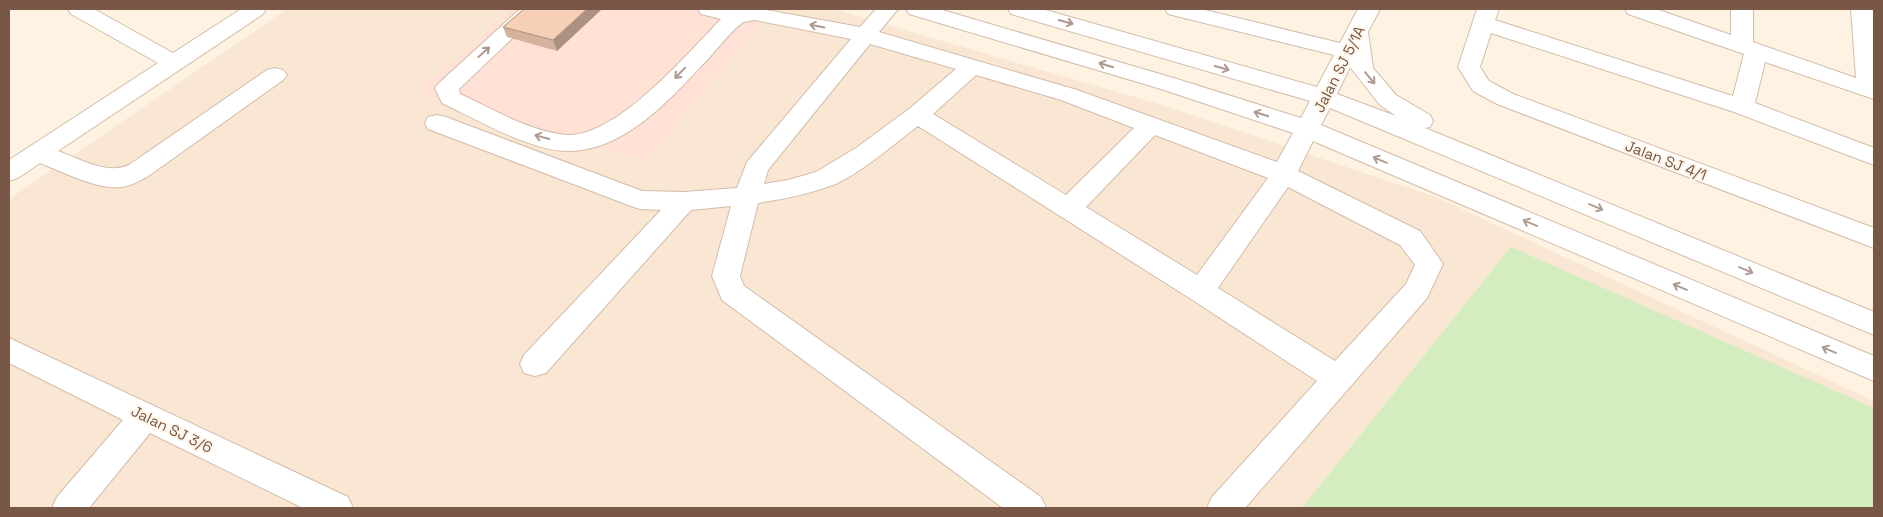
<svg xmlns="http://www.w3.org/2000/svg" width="1883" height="517" font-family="'Space Grotesk',sans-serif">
  <rect width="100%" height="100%" fill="#fef3e3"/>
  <!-- residential -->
  <path fill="#f9e7d3" d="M 287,9 L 833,9 L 1162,105 L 1436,197 L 1874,401 L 1874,508 L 9,508 L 9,199 Z"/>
  <!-- commercial -->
  <path fill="#ffe1d6" d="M 514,9 L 772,9 L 647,161 L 416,92 Z"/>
  <!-- green -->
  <path fill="#d3edc0" d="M 1511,247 L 1874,408 L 1874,508 L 1302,508 Z"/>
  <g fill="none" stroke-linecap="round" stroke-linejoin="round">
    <defs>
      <path id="minor" d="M 68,9 L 94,9 L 173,53 L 241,9 L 266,9 L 263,14 L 58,151 C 81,159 106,175 129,165 L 267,70 L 275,68 L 283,70 L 287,75 L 283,80 L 147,177 C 139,181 130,186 122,187 C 97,190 63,172 40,163 L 18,178 L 9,181 L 9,160 L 158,63 L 71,14 Z
        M 520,9 L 543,9 L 459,89 L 460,94 C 493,109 530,132 567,135 C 617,137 688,53 721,19 L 701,14 L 698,9 L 736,10 L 761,9 L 860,27 L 876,9 L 898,9 L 879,32 L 1077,90 L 1277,162 L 1293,133 L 1161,89 L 909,14 L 906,9 L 939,9 L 1177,79 L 1301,118 L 1310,101 L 1011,14 L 1008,9 L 1042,9 L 1317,87 L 1334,55 L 1168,14 L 1165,9 L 1201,9 L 1340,43 L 1358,9 L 1380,9 L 1368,32 L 1373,68 L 1396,95 L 1430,115 L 1433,121 L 1430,127 L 1425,128 L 1874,312 L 1874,335 L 1330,108 L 1321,125 L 1874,356 L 1874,381 L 1313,141 L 1298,171 L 1420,231 L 1443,264 L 1427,298 L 1245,508 L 1207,508 L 1212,497 L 1317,381 L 1191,299 L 918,126 C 894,144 860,174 833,185 C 809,194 783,199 758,203 L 740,276 L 744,286 L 1041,497 L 1046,508 L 1003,508 L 722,300 L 712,276 L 731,206 L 691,210 L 546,373 L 535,376 L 524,373 L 520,364 L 524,355 L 661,210 L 640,209 L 631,206 L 428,129 L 425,123 L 428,117 L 437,115 L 446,117 L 642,191 L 684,192 L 737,188 L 747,162 L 851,39 L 755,20 C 751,21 747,21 744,22 C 736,25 714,53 707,60 C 671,98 626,150 570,151 C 532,152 476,119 442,103 L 435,88 L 439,83 ZM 870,44 L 956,69 L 909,109 L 856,148 L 816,172 L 788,180 L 764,184 L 768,170 ZM 1350,67 L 1380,105 L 1396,116 L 1337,94 ZM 976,75 L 1061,100 L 1134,128 L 1066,195 L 933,114 ZM 1155,135 L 1268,178 L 1197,275 L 1086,207 ZM 1288,187 L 1400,245 L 1415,265 L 1406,284 L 1335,361 L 1218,288 Z
        M 1477,9 L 1499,9 L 1495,20 L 1733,96 L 1744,54 L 1628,14 L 1625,9 L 1656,9 L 1731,35 L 1731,9 L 1753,9 L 1753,42 L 1856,78 L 1851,9 L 1873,9 L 1874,99 L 1765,62 L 1755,103 L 1874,148 L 1874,165 L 1734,112 L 1491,33 L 1480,67 L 1489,81 L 1513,94 L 1874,228 L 1874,248 L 1497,104 L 1473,91 L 1458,67 Z
        M 9,338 L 348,497 L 353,508 L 303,508 L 150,433 L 89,508 L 52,508 L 57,497 L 123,420 L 9,363 Z"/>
    </defs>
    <!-- minor casing -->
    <use href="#minor" stroke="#d3bcaa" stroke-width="2"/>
    <!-- minor -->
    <use href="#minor" fill="#fff" fill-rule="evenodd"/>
  </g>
  <!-- wall -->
  <path fill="#d4b29d" d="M 524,9 L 602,9 L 557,51 L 507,37 L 503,27 Z"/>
  <!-- shaded-wall -->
  <path fill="#ad9180" d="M 587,9 L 602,9 L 557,51 L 553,40 Z"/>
  <!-- building -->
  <path fill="#f7cfb7" stroke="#ad9180" d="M 524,9 L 587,9 L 553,40 L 503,27 Z"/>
  <!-- one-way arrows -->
  <defs><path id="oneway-shaft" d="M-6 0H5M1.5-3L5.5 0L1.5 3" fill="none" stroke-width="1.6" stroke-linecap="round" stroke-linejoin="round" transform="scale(1.25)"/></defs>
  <g stroke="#af9a90">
    <use href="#oneway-shaft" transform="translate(1066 22) rotate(16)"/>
    <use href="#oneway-shaft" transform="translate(817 26) rotate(-169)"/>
    <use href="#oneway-shaft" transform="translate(484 52) rotate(-42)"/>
    <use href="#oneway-shaft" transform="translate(1106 65) rotate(-163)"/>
    <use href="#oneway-shaft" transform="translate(1222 68) rotate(16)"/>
    <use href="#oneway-shaft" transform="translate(680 73) rotate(134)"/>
    <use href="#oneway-shaft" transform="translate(1370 78) rotate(50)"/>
    <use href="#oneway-shaft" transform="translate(1261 114) rotate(-162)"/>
    <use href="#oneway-shaft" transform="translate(542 137) rotate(-165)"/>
    <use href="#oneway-shaft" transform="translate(1380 160) rotate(-157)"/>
    <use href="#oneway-shaft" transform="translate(1596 207) rotate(23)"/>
    <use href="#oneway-shaft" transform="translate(1530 223) rotate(-157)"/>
    <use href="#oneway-shaft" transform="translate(1746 270) rotate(23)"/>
    <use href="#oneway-shaft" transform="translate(1680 287) rotate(-157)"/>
    <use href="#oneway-shaft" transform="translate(1829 350) rotate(-157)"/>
  </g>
  <g text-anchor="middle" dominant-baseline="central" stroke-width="4.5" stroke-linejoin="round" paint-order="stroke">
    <!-- street labels -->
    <g font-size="15" fill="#795746" stroke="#fff7eb">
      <text transform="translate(1339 69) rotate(-63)">Jalan SJ 5/1A</text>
      <text transform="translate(1666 160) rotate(21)">Jalan SJ 4/1</text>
      <text transform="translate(172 429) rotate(26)">Jalan SJ 3/6</text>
    </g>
  </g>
  <!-- border -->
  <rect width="1883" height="517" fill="none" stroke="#795746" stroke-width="20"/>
</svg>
